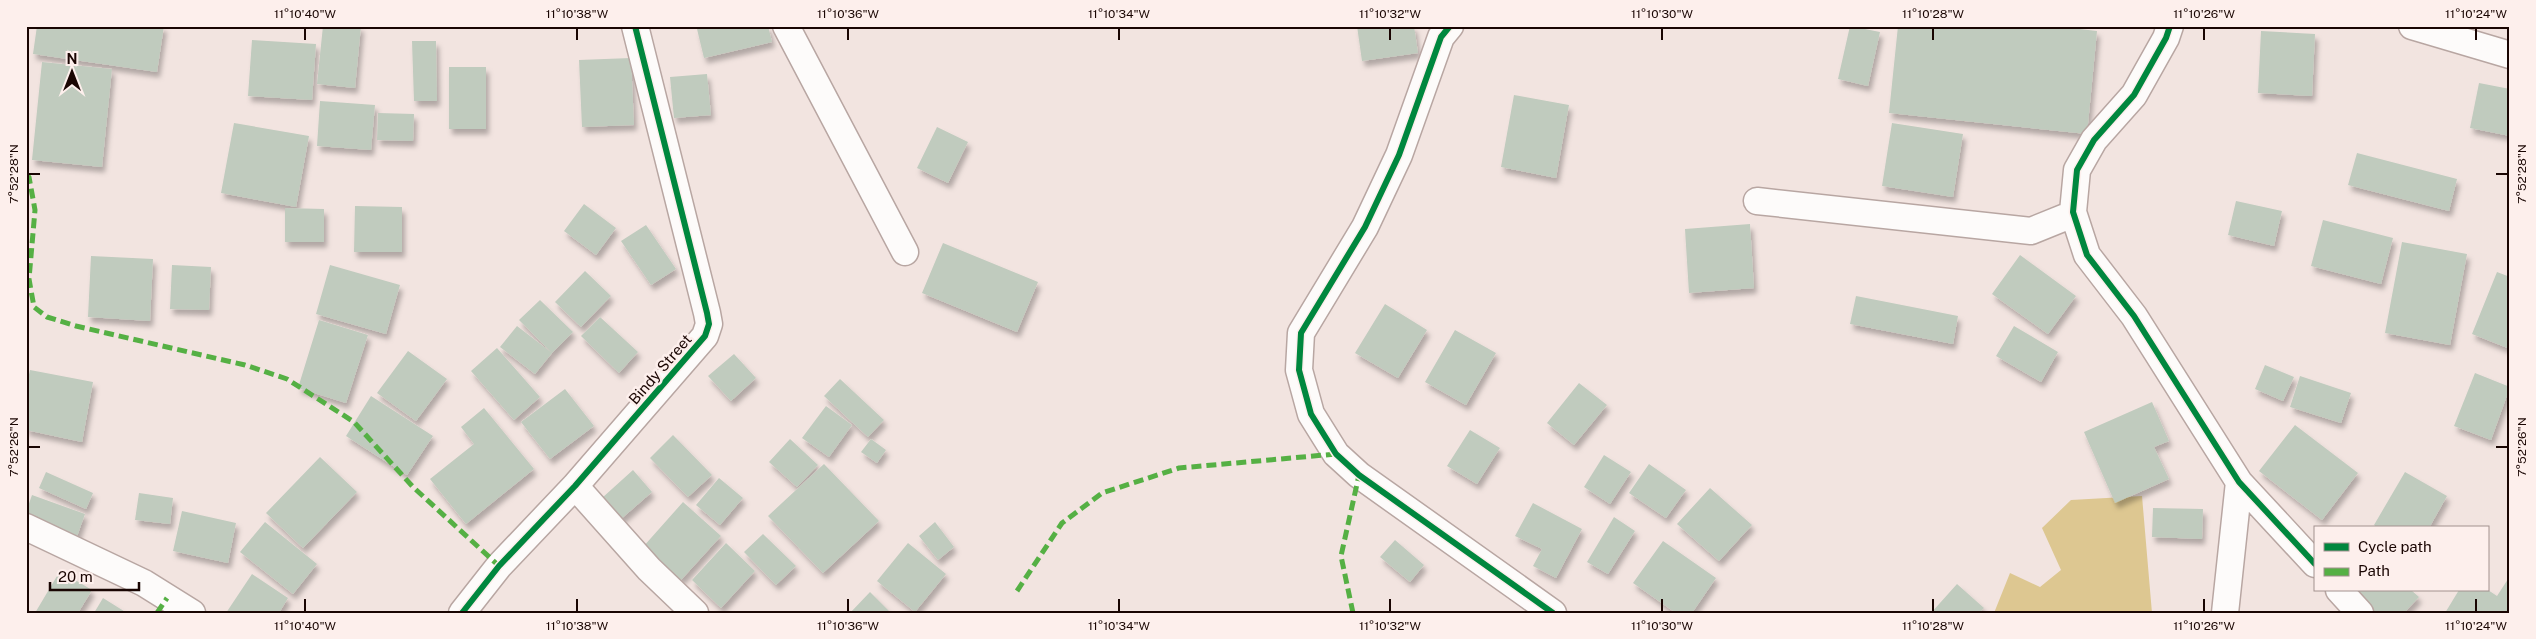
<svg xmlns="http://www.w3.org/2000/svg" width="2536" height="639" font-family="'Public Sans',sans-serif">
  <defs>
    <filter id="shadow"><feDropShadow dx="3" dy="5.5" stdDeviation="2.5" flood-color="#0004"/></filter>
  </defs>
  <rect width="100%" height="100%" fill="#f2e4e0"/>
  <!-- forest -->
  <path fill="#ddc791" d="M 2142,496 L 2152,613 L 1994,613 L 2010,573 L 2040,587 L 2061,570 L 2042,528 L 2071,500 Z"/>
  <!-- building -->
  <path fill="#c0cbbe" filter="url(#shadow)" d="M 37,26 L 164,26 L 157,72 L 33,54 Z
    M 323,26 L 361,26 L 355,88 L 317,84 Z
    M 710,26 L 768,26 L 772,42 L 704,58 L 697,29 Z
    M 1357,26 L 1414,26 L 1418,53 L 1362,61 Z
    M 1850,26 L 1880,32 L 1868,86 L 1838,79 Z
    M 1898,26 L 2053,26 L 2097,31 L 2087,134 L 1889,113 Z
    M 2261,31 L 2315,34 L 2312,96 L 2258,93 Z
    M 252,40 L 316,44 L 312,100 L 248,96 Z
    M 412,41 L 436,41 L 437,101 L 414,101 Z
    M 631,58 L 634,125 L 582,127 L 579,60 Z
    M 42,62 L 112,69 L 102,167 L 32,160 Z
    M 449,67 L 486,67 L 486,129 L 449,129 Z
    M 707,74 L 711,115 L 674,118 L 670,77 Z
    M 2479,83 L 2510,89 L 2510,136 L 2470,128 Z
    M 1514,95 L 1569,105 L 1556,178 L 1501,167 Z
    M 320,101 L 375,105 L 371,150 L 317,146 Z
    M 378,113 L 414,114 L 413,141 L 377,140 Z
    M 234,123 L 309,136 L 296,207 L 221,193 Z
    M 1892,123 L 1963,134 L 1953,197 L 1882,186 Z
    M 937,127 L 968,142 L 948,183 L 917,168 Z
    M 2357,153 L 2457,179 L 2449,211 L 2348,185 Z
    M 2236,201 L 2282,211 L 2274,246 L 2228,235 Z
    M 584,204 L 616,228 L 596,255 L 564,231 Z
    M 355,206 L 402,207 L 402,252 L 354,252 Z
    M 285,208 L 324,209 L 324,242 L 285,242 Z
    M 2323,220 L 2393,238 L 2381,284 L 2311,266 Z
    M 1750,224 L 1754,288 L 1689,293 L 1685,229 Z
    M 646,225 L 676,269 L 651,285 L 621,241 Z
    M 2402,242 L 2467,254 L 2450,345 L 2385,333 Z
    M 943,243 L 1038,282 L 1017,332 L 922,293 Z
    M 2020,255 L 2076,296 L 2048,334 L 1992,294 Z
    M 91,256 L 153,259 L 150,321 L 88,317 Z
    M 172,265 L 211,267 L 209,310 L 170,309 Z
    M 330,265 L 400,285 L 386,334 L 316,314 Z
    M 585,271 L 611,296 L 581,327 L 555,302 Z
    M 2497,272 L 2510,277 L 2510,349 L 2472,334 Z
    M 1856,296 L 1958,316 L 1953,344 L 1850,324 Z
    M 540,300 L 573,332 L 552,353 L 519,320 Z
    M 1385,304 L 1427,330 L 1398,378 L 1355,353 Z
    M 600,317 L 638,352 L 619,373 L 581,336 Z
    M 319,320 L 368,335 L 346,403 L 298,388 Z
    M 517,326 L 552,353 L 535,374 L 500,347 Z
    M 2014,326 L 2058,352 L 2041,382 L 1996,356 Z
    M 1455,330 L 1496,353 L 1466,405 L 1425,382 Z
    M 497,348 L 540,397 L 514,420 L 471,371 Z
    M 408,351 L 447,379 L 416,421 L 377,393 Z
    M 734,354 L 756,378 L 731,401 L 708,376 Z
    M 2265,365 L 2294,377 L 2283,401 L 2255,389 Z
    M 30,370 L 93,382 L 82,442 L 26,430 L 26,388 Z
    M 2475,373 L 2510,387 L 2491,440 L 2454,426 Z
    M 2300,376 L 2351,393 L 2341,423 L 2290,407 Z
    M 840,379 L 884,420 L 868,437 L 824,396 Z
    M 1579,383 L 1607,405 L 1574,445 L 1547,423 Z
    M 565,389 L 594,426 L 550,459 L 521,422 Z
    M 371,396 L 433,436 L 407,475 L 346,436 Z
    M 2152,402 L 2169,441 L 2154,447 L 2169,479 L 2115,503 L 2084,432 Z
    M 826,406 L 852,425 L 829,457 L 802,438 Z
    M 484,408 L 534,469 L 466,524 L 430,479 L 474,444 L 461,427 Z
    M 2295,425 L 2358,473 L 2322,520 L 2259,471 Z
    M 1470,430 L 1500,448 L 1477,484 L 1447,466 Z
    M 673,435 L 712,475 L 688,497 L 650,458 Z
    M 790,439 L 818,465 L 797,487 L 769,462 Z
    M 871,439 L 886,450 L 877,463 L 861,452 Z
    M 1604,455 L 1631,472 L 1610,504 L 1584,487 Z
    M 320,457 L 357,492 L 303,548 L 266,513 Z
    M 824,464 L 879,521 L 823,573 L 768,516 Z
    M 1649,464 L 1686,490 L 1666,518 L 1629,493 Z
    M 633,470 L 652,492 L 621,519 L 602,498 Z
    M 46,472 L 93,493 L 86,509 L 39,488 Z
    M 2405,472 L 2447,496 L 2429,528 L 2378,528 L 2374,525 Z
    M 719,478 L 743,498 L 720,525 L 696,505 Z
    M 1710,488 L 1752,525 L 1719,561 L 1677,524 Z
    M 139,493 L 173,498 L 170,524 L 135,520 Z
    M 32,495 L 85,514 L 75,542 L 26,524 L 26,512 Z
    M 683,502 L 721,536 L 681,580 L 643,547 Z
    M 1533,503 L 1582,529 L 1556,578 L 1533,566 L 1542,549 L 1515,536 Z
    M 2153,508 L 2203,509 L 2202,539 L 2152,537 Z
    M 182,511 L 236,523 L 228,563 L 173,551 Z
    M 1614,517 L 1635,531 L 1608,574 L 1587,562 Z
    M 265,522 L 317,564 L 293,594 L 240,552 Z
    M 935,522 L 954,547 L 938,560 L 919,536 Z
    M 763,534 L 796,566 L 776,585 L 744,552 Z
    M 1395,540 L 1424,565 L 1410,582 L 1380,557 Z
    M 1663,541 L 1716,578 L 1692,613 L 1676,613 L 1633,583 Z
    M 726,543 L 755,571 L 721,608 L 692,580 Z
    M 908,543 L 946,574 L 915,612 L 877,581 Z
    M 60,571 L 92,590 L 78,613 L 35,613 Z
    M 252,574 L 288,598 L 279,613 L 226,613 Z
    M 2510,576 L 2510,613 L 2445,613 L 2459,590 L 2488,590 L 2497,596 Z
    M 1957,584 L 1984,608 L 1979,613 L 1931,613 Z
    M 2351,590 L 2411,590 L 2419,597 L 2404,613 L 2376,613 Z
    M 870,592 L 891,613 L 850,613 Z
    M 103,598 L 127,613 L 94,613 Z"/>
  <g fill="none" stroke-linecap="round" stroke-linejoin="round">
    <defs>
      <path id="street" d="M 786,26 L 905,252
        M 1450,26 L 1441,37 L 1399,155 L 1365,227 L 1301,333 L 1299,370 L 1311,414 L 1336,454 L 1359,475 L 1553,613
        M 2170,26 L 2166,38 L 2134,95 L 2094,140 L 2077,170 L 2073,212 L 2087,255 L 2134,316 L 2239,482 L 2315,564
        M 2412,26 L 2510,55
        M 1757,201 L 2031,231 L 2073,214
        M 575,486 L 649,569 L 695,613
        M 26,527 L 144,583 L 192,613
        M 2339,590 L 2360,613
        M 462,613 L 499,566 L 575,486 L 705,336 L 709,324 L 707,313 L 635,26
        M 2225,613 L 2239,482"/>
    </defs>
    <!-- street casing -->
    <use href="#street" stroke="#b8a6a2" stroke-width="29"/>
    <!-- street -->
    <use href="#street" stroke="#fdfbfa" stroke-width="26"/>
    <!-- quiet -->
    <path stroke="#55b044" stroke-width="5" stroke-dasharray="10 5" stroke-linecap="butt" d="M 26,176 L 29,177 L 35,210 L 29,279 L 34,307 L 47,317 L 76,326 L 245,365 L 287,379 L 354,422 L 413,487 L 499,566
      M 1017,591 L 1062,523 L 1102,493 L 1179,468 L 1336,454
      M 157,613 L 167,598
      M 1353,613 L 1341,556 L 1359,475"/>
    <defs>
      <path id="cycleway" d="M 1450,26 L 1441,37 L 1399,155 L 1365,227 L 1301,333 L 1299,370 L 1311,414 L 1336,454 L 1359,475 L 1553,613
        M 2170,26 L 2166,38 L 2134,95 L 2094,140 L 2077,170 L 2073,212 L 2087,255 L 2134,316 L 2239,482 L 2315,564
        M 462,613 L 499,566 L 575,486 L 705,336 L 709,324 L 707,313 L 635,26"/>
    </defs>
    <!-- cycleway casing -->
    <use href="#cycleway" stroke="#fdefec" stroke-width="9"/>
    <!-- cycleway -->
    <use href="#cycleway" stroke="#00873e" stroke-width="6"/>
  </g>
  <!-- ticks -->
  <path fill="none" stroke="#190502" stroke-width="2" d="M 305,28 L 305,40M 577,28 L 577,40M 848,28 L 848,40M 1119,28 L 1119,40M 1390,28 L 1390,40M 1662,28 L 1662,40M 1933,28 L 1933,40M 2204,28 L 2204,40M 2476,28 L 2476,40M 28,174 L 40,174M 2496,174 L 2508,174M 28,447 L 40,447M 2496,447 L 2508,447M 305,599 L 305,612M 577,599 L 577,612M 848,599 L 848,612M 1119,599 L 1119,612M 1390,599 L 1390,612M 1662,599 L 1662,612M 1933,599 L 1933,612M 2204,599 L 2204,612M 2476,599 L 2476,612"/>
  <g text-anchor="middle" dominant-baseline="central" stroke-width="5" stroke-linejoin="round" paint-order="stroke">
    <!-- street labels -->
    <g font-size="15" fill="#190502" stroke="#fdefec">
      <text transform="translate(660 369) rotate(-49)">Bindy Street</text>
    </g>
  </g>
  <!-- border -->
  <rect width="2536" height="639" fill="none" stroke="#fdefec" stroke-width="55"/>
  <!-- legend -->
  <rect x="2314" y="526" width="175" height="65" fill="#fdefec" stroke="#a2918e"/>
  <rect x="2324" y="543" width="25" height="8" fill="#00873e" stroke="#a2918e"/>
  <text x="2358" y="552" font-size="15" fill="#190502">Cycle path</text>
  <rect x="2324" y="568" width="25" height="8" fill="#55b044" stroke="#a2918e"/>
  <text x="2358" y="576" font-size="15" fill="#190502">Path</text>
  <!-- north arrow -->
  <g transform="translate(72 72)" stroke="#fdefec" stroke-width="4" paint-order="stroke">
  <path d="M0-4L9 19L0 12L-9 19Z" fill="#190502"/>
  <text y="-8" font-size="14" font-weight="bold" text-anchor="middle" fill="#190502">N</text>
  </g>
  <!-- scale -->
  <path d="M50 582v8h89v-8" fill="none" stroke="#190502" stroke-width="2.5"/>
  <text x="58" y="582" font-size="15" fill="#190502" stroke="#fdefec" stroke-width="4" paint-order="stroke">20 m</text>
  <rect x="28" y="28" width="2480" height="584" fill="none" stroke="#190502" stroke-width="2"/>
  <g font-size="12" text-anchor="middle" fill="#190502">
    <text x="305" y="18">11°10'40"W</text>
    <text x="577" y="18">11°10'38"W</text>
    <text x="848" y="18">11°10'36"W</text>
    <text x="1119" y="18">11°10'34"W</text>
    <text x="1390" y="18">11°10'32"W</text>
    <text x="1662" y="18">11°10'30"W</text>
    <text x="1933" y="18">11°10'28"W</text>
    <text x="2204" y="18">11°10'26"W</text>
    <text x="2476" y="18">11°10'24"W</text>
    <text transform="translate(14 174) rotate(-90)" y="4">7°52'28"N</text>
    <text transform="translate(2522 174) rotate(-90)" y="4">7°52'28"N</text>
    <text transform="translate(14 447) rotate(-90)" y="4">7°52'26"N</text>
    <text transform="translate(2522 447) rotate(-90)" y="4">7°52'26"N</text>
    <text x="305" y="630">11°10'40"W</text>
    <text x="577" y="630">11°10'38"W</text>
    <text x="848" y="630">11°10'36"W</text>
    <text x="1119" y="630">11°10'34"W</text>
    <text x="1390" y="630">11°10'32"W</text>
    <text x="1662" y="630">11°10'30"W</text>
    <text x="1933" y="630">11°10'28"W</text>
    <text x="2204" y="630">11°10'26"W</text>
    <text x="2476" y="630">11°10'24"W</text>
  </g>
</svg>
